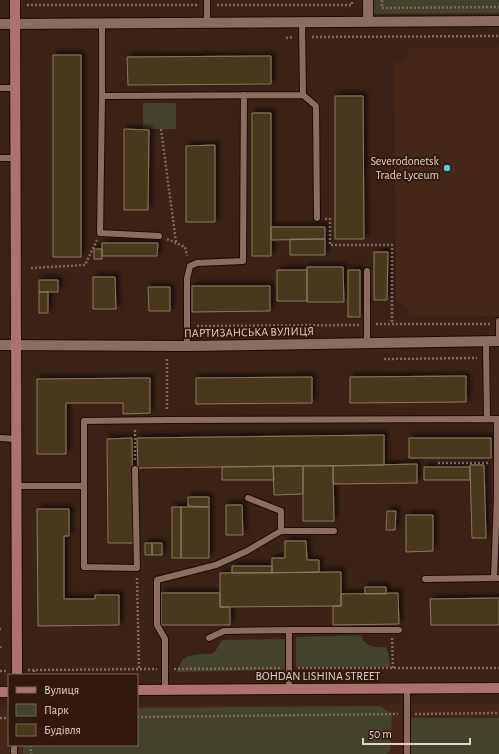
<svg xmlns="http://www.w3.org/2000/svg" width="499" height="754" font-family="'Alegreya Sans',sans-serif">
  <defs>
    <filter id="shadow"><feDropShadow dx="3.5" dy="-3.5" stdDeviation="2" flood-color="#0009"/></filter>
  </defs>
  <rect width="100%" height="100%" fill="#3b2214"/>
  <!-- built -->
  <path fill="#462615" d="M 499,47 L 499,316 L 410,317 L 407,308 L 402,304 L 396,302 L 394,63 L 400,62 L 405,59 L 409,48 Z
    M 499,704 L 499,754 L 0,754 L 0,707 L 9,707 L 9,745 L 137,745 L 137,706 Z"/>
  <!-- green -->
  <path fill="#424329" d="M 373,0 L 499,0 L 499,13 L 373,14 Z
    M 143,103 L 176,103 L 176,129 L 143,129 Z
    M 361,635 C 365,647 375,648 386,647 L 389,657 L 390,667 L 296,668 L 296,637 Z
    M 285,639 L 286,670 L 177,672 C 182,656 187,655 204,654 C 207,654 211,654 213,653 C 218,650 218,643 223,640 Z
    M 379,706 L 392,714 L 390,752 L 386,754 L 23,754 L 23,745 L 137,745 L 137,708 Z
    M 411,718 L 499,718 L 499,754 L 411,754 Z"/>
  <!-- building -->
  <path fill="#4a381a" stroke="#8a795d" filter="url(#shadow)" d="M 53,55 L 81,55 L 81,257 L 53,257 Z
    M 271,56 L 271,84 L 128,85 L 127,57 Z
    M 335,96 L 363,96 L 364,239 L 335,239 Z
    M 252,113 L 271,113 L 271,256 L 252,256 Z
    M 124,129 L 149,130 L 148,210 L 124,210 Z
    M 215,145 L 215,222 L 186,222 L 186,146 Z
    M 271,227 L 325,227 L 325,239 L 271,240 Z
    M 290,239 L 325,239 L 325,255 L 290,255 Z
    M 102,243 L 158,243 L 157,256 L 102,256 Z
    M 94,249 L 102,249 L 102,259 L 94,259 Z
    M 374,252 L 388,252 L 387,300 L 374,300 Z
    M 307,267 L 343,267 L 344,302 L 307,302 Z
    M 277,270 L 307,270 L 307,301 L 277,301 Z
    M 348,270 L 360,270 L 360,317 L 348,317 Z
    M 93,277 L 115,277 L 116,309 L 93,309 Z
    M 39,280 L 58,280 L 58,292 L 39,292 Z
    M 192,286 L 270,286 L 270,311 L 192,312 Z
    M 148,287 L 170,287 L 170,311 L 149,311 Z
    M 39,292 L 48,292 L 48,313 L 39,313 Z
    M 466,376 L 466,402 L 350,403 L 350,377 Z
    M 312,377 L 312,403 L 196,404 L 196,378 Z
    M 150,378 L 150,413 L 123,414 L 123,403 L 66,403 L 66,454 L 37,454 L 37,379 Z
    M 384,435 L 384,465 L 138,468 L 137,438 Z
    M 132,438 L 133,543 L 108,543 L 107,439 Z
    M 409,438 L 491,438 L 491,458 L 409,458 Z
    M 417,464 L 417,483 L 333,484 L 333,466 Z
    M 470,465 L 484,465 L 486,538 L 472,538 Z
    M 273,466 L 303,466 L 303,494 L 274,495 Z
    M 273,466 L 274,480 L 222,480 L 222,467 Z
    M 303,466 L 333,466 L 334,521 L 303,521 Z
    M 424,467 L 470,467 L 470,480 L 424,480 Z
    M 188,497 L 209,497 L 209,507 L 188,506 Z
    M 226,505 L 242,505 L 243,535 L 226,535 Z
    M 172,507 L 181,507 L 181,558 L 172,558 Z
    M 181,507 L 209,507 L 209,558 L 181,558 Z
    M 37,509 L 69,509 L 69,536 L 64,536 L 64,599 L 95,599 L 95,595 L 119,595 L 119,625 L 38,626 Z
    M 387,511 L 396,511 L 395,530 L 386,530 Z
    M 406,515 L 433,515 L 433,551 L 406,552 Z
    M 285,541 L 306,541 L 307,560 L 319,560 L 319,572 L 272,573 L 272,558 L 285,558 Z
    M 145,543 L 152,543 L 152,555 L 145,555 Z
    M 152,543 L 162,543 L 162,555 L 152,555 Z
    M 232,566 L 272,566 L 272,573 L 232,573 Z
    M 341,572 L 341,606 L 220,607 L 220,573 Z
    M 365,587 L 386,587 L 386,594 L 365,594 Z
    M 161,593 L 220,593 L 220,607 L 230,607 L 230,625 L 161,625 Z
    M 398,593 L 399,624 L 333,625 L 333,606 L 341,606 L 341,594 Z
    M 499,598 L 499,625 L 431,625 L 430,599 Z"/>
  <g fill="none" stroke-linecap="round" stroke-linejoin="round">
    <defs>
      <path id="lane" d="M 102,23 L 102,96 L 303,95 L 302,22
        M 207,23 L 207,0
        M 0,88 L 15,88
        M 303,95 L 316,106 L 317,218
        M 102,96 L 100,233 L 159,236
        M 0,158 L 16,158
        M 486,341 L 487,419
        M 499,341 L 499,321
        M 367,343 L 367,271
        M 187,346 L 187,279 L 190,266 L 197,263 L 243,261 L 244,95
        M 0,438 L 16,439
        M 135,469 L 137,568 L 84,567 L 84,421 L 167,420 L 499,419
        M 17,486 L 84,486
        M 248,498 L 281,511 L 281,531
        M 494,578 L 497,497 L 497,419
        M 425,579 L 499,578
        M 209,638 L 224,631 L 289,630
        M 407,688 L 407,754
        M 289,689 L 289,630 L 399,630
        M 165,690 L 165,639 L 157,625 L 157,580 L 216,565 L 247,551 L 281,531 L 334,531
        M 14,745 L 14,754"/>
      <path id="street" d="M 368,0 L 368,22
        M 0,24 L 499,21
        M 0,345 L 187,346 L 499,341"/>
      <path id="secondary" d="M 15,0 L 17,675
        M 137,690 L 499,688
        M 0,692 L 9,692"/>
    </defs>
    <!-- lane casing -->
    <use href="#lane" stroke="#210a01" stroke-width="8"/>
    <!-- street casing -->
    <use href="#street" stroke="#210a01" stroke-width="12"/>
    <!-- secondary casing -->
    <use href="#secondary" stroke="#210a01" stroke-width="12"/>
    <!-- path -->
    <path stroke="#7e675c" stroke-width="2.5" stroke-dasharray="2 2" stroke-linecap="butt" d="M 382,0 L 382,8 L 499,7
      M 27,5 L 198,5
      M 217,5 L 352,5 L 352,0
      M 312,37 L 499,36
      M 286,38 L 293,37
      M 161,129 L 176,242
      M 325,219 L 330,219 L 330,245 L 392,245 L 392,324
      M 167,239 L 185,247 L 187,256
      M 31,268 L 85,265 L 97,240
      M 376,324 L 491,324
      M 197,326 L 359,325
      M 167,359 L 167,411
      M 384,359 L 477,358
      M 135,430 L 135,461
      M 438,463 L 488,463
      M 137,578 L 139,669
      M 0,629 L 1,629
      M 392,638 L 393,668
      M 0,648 L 1,645
      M 298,668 L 499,668
      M 174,669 L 281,668
      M 28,670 L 157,669
      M 34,670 L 34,675
      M 0,671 L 7,671
      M 415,714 L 499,713
      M 137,717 L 398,714
      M 0,718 L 9,718
      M 31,745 L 31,754"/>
    <!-- lane -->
    <use href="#lane" stroke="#8b6c5d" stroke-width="6"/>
    <!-- street -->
    <use href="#street" stroke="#8b6c5d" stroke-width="10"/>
    <!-- secondary -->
    <use href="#secondary" stroke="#ab736b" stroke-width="10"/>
  </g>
  <!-- markers -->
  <circle fill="#52ccd6" stroke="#30180b" stroke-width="1.5" cx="447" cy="168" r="4"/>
  <g text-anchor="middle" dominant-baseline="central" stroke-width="4" stroke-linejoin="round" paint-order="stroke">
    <!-- poi labels -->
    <g font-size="12" fill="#e3d1c9" stroke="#30180b" text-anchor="end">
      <text x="439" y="161">Severodonetsk<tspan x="439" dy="14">Trade Lyceum</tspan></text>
    </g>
    <!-- street labels -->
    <g font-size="12" fill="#e3d1c9" stroke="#30180b">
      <text transform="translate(249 332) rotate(-1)">ПАРТИЗАНСЬКА ВУЛИЦЯ</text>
      <text x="318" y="676">BOHDAN LISHINA STREET</text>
    </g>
  </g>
  <!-- legend -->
  <rect x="8" y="674" width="130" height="72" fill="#30180b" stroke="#786257"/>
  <rect x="16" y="687" width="20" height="6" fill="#ab736b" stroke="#786257"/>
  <text x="44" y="694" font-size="12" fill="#e3d1c9">Вулиця</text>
  <rect x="16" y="704" width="20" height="12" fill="#424329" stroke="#786257"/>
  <text x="44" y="714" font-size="12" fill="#e3d1c9">Парк</text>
  <rect x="16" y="724" width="20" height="12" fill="#4a381a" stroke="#786257"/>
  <text x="44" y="734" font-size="12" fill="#e3d1c9">Будівля</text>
  <!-- scale -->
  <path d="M363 738v6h107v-6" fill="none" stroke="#e3d1c9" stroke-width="2"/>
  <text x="369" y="738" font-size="12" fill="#e3d1c9" stroke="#30180b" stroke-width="3" paint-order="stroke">50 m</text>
</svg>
